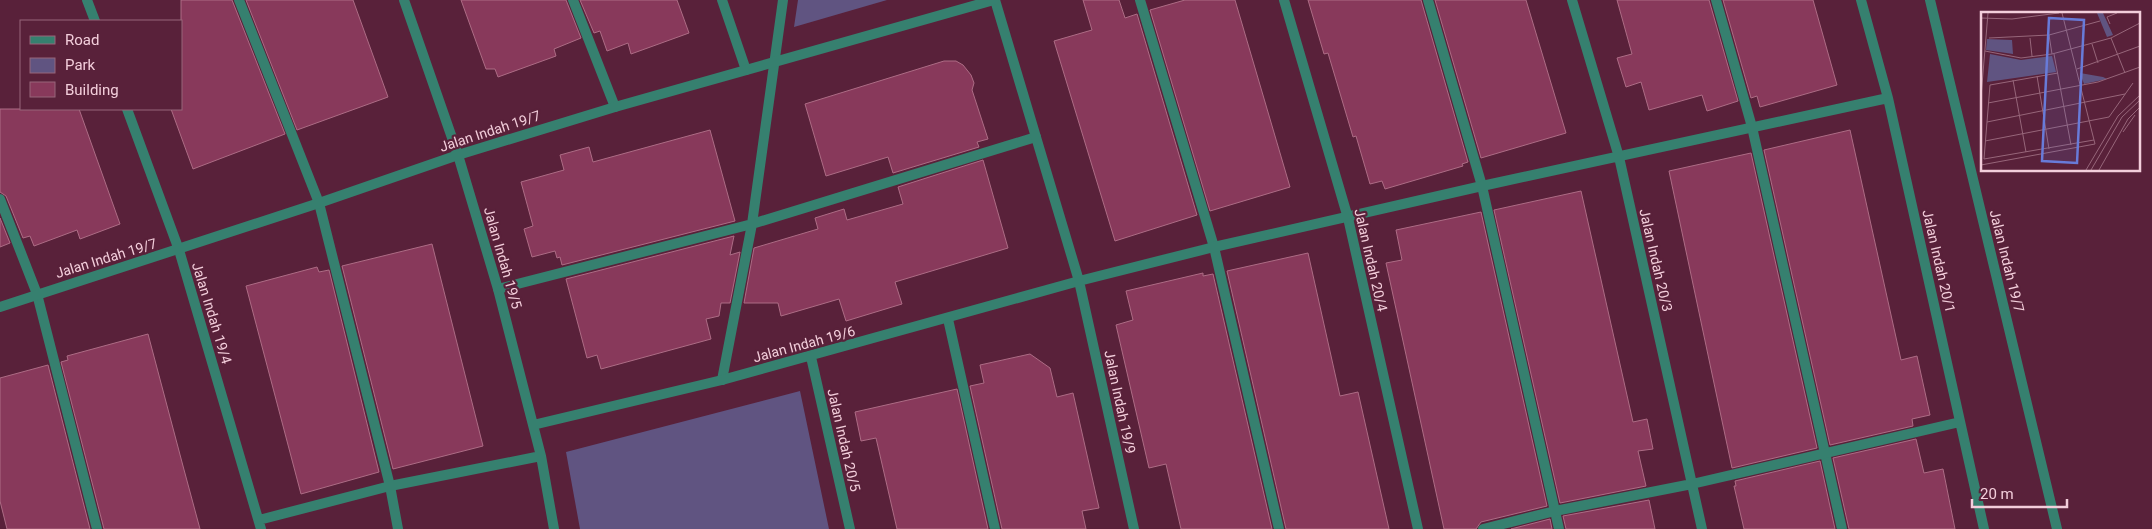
<svg xmlns="http://www.w3.org/2000/svg" width="2152" height="529" font-family="Roboto,sans-serif">
  <rect width="100%" height="100%" fill="#59213a"/>
  <!-- green -->
  <path fill="#605481" d="M 798,0 L 887,0 L 794,27 Z
    M 800,391 L 829,529 L 580,529 L 566,452 Z"/>
  <!-- building -->
  <path fill="#88395b" stroke="#ad6c85" d="M 181,0 L 232,0 L 285,134 L 193,169 L 171,109 L 181,109 Z
    M 246,0 L 353,0 L 388,97 L 297,130 Z
    M 461,0 L 566,0 L 581,38 L 554,49 L 556,56 L 498,77 L 495,69 L 486,69 Z
    M 580,0 L 677,0 L 689,33 L 631,54 L 628,43 L 607,51 L 600,31 L 594,33 Z
    M 1083,0 L 1119,0 L 1125,18 L 1137,14 L 1197,215 L 1115,241 L 1054,41 L 1092,30 Z
    M 1185,0 L 1235,0 L 1290,187 L 1210,211 L 1150,10 Z
    M 1308,0 L 1421,0 L 1468,162 L 1462,164 L 1463,166 L 1385,189 L 1382,181 L 1370,184 L 1356,136 L 1353,137 L 1328,53 L 1324,54 Z
    M 1435,0 L 1526,0 L 1566,133 L 1481,158 Z
    M 1617,0 L 1709,0 L 1738,101 L 1707,111 L 1702,95 L 1649,110 L 1641,82 L 1626,87 L 1617,58 L 1632,54 Z
    M 1723,0 L 1813,0 L 1837,85 L 1760,107 L 1757,96 L 1751,98 Z
    M 944,61 L 956,61 L 963,65 L 971,75 L 974,83 L 972,90 L 988,139 L 977,142 L 979,147 L 893,173 L 888,157 L 826,176 L 805,104 Z
    M 0,109 L 79,109 L 120,224 L 80,239 L 77,230 L 34,246 L 30,236 L 23,238 L 6,196 L 0,192 Z
    M 710,130 L 735,221 L 562,265 L 560,257 L 557,258 L 555,251 L 532,257 L 524,229 L 533,226 L 521,182 L 564,170 L 560,155 L 589,147 L 593,162 Z
    M 1850,130 L 1901,360 L 1917,356 L 1930,415 L 1912,419 L 1913,426 L 1830,445 L 1764,150 Z
    M 1751,153 L 1817,448 L 1732,468 L 1669,171 Z
    M 983,160 L 1008,248 L 895,282 L 902,304 L 846,321 L 839,299 L 781,316 L 778,303 L 744,303 L 754,248 L 818,229 L 815,218 L 844,209 L 847,220 L 903,204 L 898,187 Z
    M 1581,191 L 1633,422 L 1647,419 L 1653,449 L 1638,451 L 1646,486 L 1560,503 L 1494,210 Z
    M 1481,212 L 1547,506 L 1481,522 L 1476,529 L 1444,529 L 1386,263 L 1402,260 L 1396,230 Z
    M 0,218 L 10,243 L 0,247 Z
    M 734,236 L 730,255 L 740,252 L 730,303 L 721,303 L 719,316 L 706,319 L 711,339 L 601,369 L 597,355 L 587,358 L 566,279 Z
    M 432,244 L 483,446 L 393,469 L 342,266 Z
    M 1308,253 L 1340,396 L 1358,392 L 1389,529 L 1286,529 L 1227,271 Z
    M 317,267 L 319,272 L 329,270 L 379,472 L 301,494 L 246,286 Z
    M 1203,273 L 1203,276 L 1213,274 L 1272,529 L 1181,529 L 1166,464 L 1149,468 L 1116,325 L 1133,320 L 1126,291 Z
    M 148,334 L 183,466 L 200,529 L 104,529 L 61,362 L 68,360 L 67,356 Z
    M 1030,354 L 1050,368 L 1057,397 L 1073,393 L 1099,508 L 1082,511 L 1086,529 L 1002,529 L 970,386 L 984,383 L 980,365 Z
    M 48,365 L 90,529 L 7,529 L 0,501 L 0,378 Z
    M 957,389 L 988,529 L 897,529 L 876,438 L 861,441 L 855,412 Z
    M 1916,439 L 1924,473 L 1943,469 L 1955,529 L 1849,529 L 1833,458 Z
    M 1820,461 L 1835,529 L 1744,529 L 1734,486 L 1736,486 L 1735,481 Z
    M 1649,500 L 1655,529 L 1566,529 L 1563,516 Z
    M 1550,519 L 1552,529 L 1511,529 Z"/>
  <g fill="none" stroke-linecap="round" stroke-linejoin="round">
    <!-- service -->
    <path stroke="#36806f" stroke-width="10" d="M 239,0 L 319,203 L 390,486 L 398,529
      M 573,0 L 615,107
      M 1140,0 L 1214,247 L 1279,529
      M 1428,0 L 1482,186 L 1559,529
      M 1716,0 L 1752,127 L 1842,529
      M 0,199 L 37,294 L 97,529
      M 498,289 L 752,224 L 1036,137
      M 948,319 L 995,529
      M 722,380 L 752,224 L 783,0"/>
    <!-- minor -->
    <path stroke="#36806f" stroke-width="10" d="M 87,0 L 95,21
      M 404,0 L 458,155 L 498,289 L 541,456 L 554,529
      M 722,0 L 746,70
      M 995,0 L 1079,281 L 1134,529
      M 1284,0 L 1348,218 L 1418,529
      M 1572,0 L 1619,157 L 1702,529
      M 1861,0 L 1888,98 L 1984,529
      M 127,109 L 179,250 L 261,529
      M 811,357 L 850,529
      M 533,425 L 722,380 L 1079,281 L 1214,247 L 1482,186 L 1888,98
      M 259,520 L 390,486 L 541,456
      M 1483,529 L 1555,511 L 1692,484 L 1960,422"/>
    <!-- tertiary -->
    <path stroke="#36806f" stroke-width="10" d="M 1930,0 L 2057,529
      M 0,307 L 319,203 L 458,155 L 615,107 L 994,0"/>
  </g>
  <g text-anchor="middle" dominant-baseline="central" stroke-width="4.5" stroke-linejoin="round" paint-order="stroke">
    <!-- street labels -->
    <g font-size="14" fill="#f3cedb" stroke="#59213a">
      <text transform="translate(490 131) rotate(-18)">Jalan Indah 19/7</text>
      <text transform="translate(106 258) rotate(-17)">Jalan Indah 19/7</text>
      <text transform="translate(503 258) rotate(74)">Jalan Indah 19/5</text>
      <text transform="translate(1371 260) rotate(77)">Jalan Indah 20/4</text>
      <text transform="translate(1656 260) rotate(77)">Jalan Indah 20/3</text>
      <text transform="translate(1939 261) rotate(77)">Jalan Indah 20/1</text>
      <text transform="translate(2007 261) rotate(76)">Jalan Indah 19/7</text>
      <text transform="translate(212 313) rotate(73)">Jalan Indah 19/4</text>
      <text transform="translate(804 344) rotate(-15)">Jalan Indah 19/6</text>
      <text transform="translate(1120 402) rotate(78)">Jalan Indah 19/9</text>
      <text transform="translate(844 440) rotate(77)">Jalan Indah 20/5</text>
    </g>
  </g>
  <!-- overview -->
  <g transform="translate(1981 12)">
    <rect width="159" height="159" fill="#59213a"/>
    <path d="M 116,1 L 122,1 L 132,23 L 126,25 ZM 6,27 L 31,28 L 32,42 L 5,38 ZM 9,42 L 40,48 L 71,44 L 75,60 L 6,70 ZM 99,61 L 122,65 L 126,67 L 103,72 Z" fill="#605481"/>
    <path fill="none" stroke="#97667a" stroke-width="1" d="M 0,6 L 31,7 L 78,1M 129,12 L 126,5 L 136,1M 68,23 L 71,42M 8,26 L 68,23 L 119,9M 49,26 L 51,44M 130,26 L 144,61M 111,32 L 117,51M 4,39 L 40,46 L 71,42 L 130,26 L 159,11M 73,42 L 90,133M 96,57 L 159,34M 77,61 L 9,73 L 3,147 L 113,128M 56,64 L 68,137M 32,68 L 45,140M 0,85 L 7,1M 7,91 L 117,70 L 159,55M 6,110 L 144,82M 142,120 L 154,103M 4,129 L 128,105 L 152,71M 0,153 L 114,132 L 81,1M 105,158 L 137,104 L 159,83M 110,158 L 141,105 L 159,88M 118,158 L 147,107 L 159,95"/>
    <path fill="#687bd9" fill-opacity="0.15" stroke="#687bd9" stroke-width="2.5" d="M 68,6 L 103,8 L 96,151 L 61,149 Z"/>
    <rect width="159" height="159" fill="none" stroke="#f3cedb" stroke-width="2.5"/>
  </g>
  <!-- legend -->
  <rect x="20" y="20" width="162" height="90" fill="#59213a" stroke="#97667a"/>
  <rect x="30" y="36" width="25" height="8" fill="#36806f" stroke="#97667a"/>
  <text x="65" y="45" font-size="15" fill="#f3cedb">Road</text>
  <rect x="30" y="58" width="25" height="15" fill="#605481" stroke="#97667a"/>
  <text x="65" y="70" font-size="15" fill="#f3cedb">Park</text>
  <rect x="30" y="82" width="25" height="15" fill="#88395b" stroke="#97667a"/>
  <text x="65" y="95" font-size="15" fill="#f3cedb">Building</text>
  <!-- scale -->
  <path d="M1972 499v8h95v-8" fill="none" stroke="#f3cedb" stroke-width="2.5"/>
  <text x="1980" y="499" font-size="15" fill="#f3cedb" stroke="#59213a" stroke-width="4" paint-order="stroke">20 m</text>
</svg>
